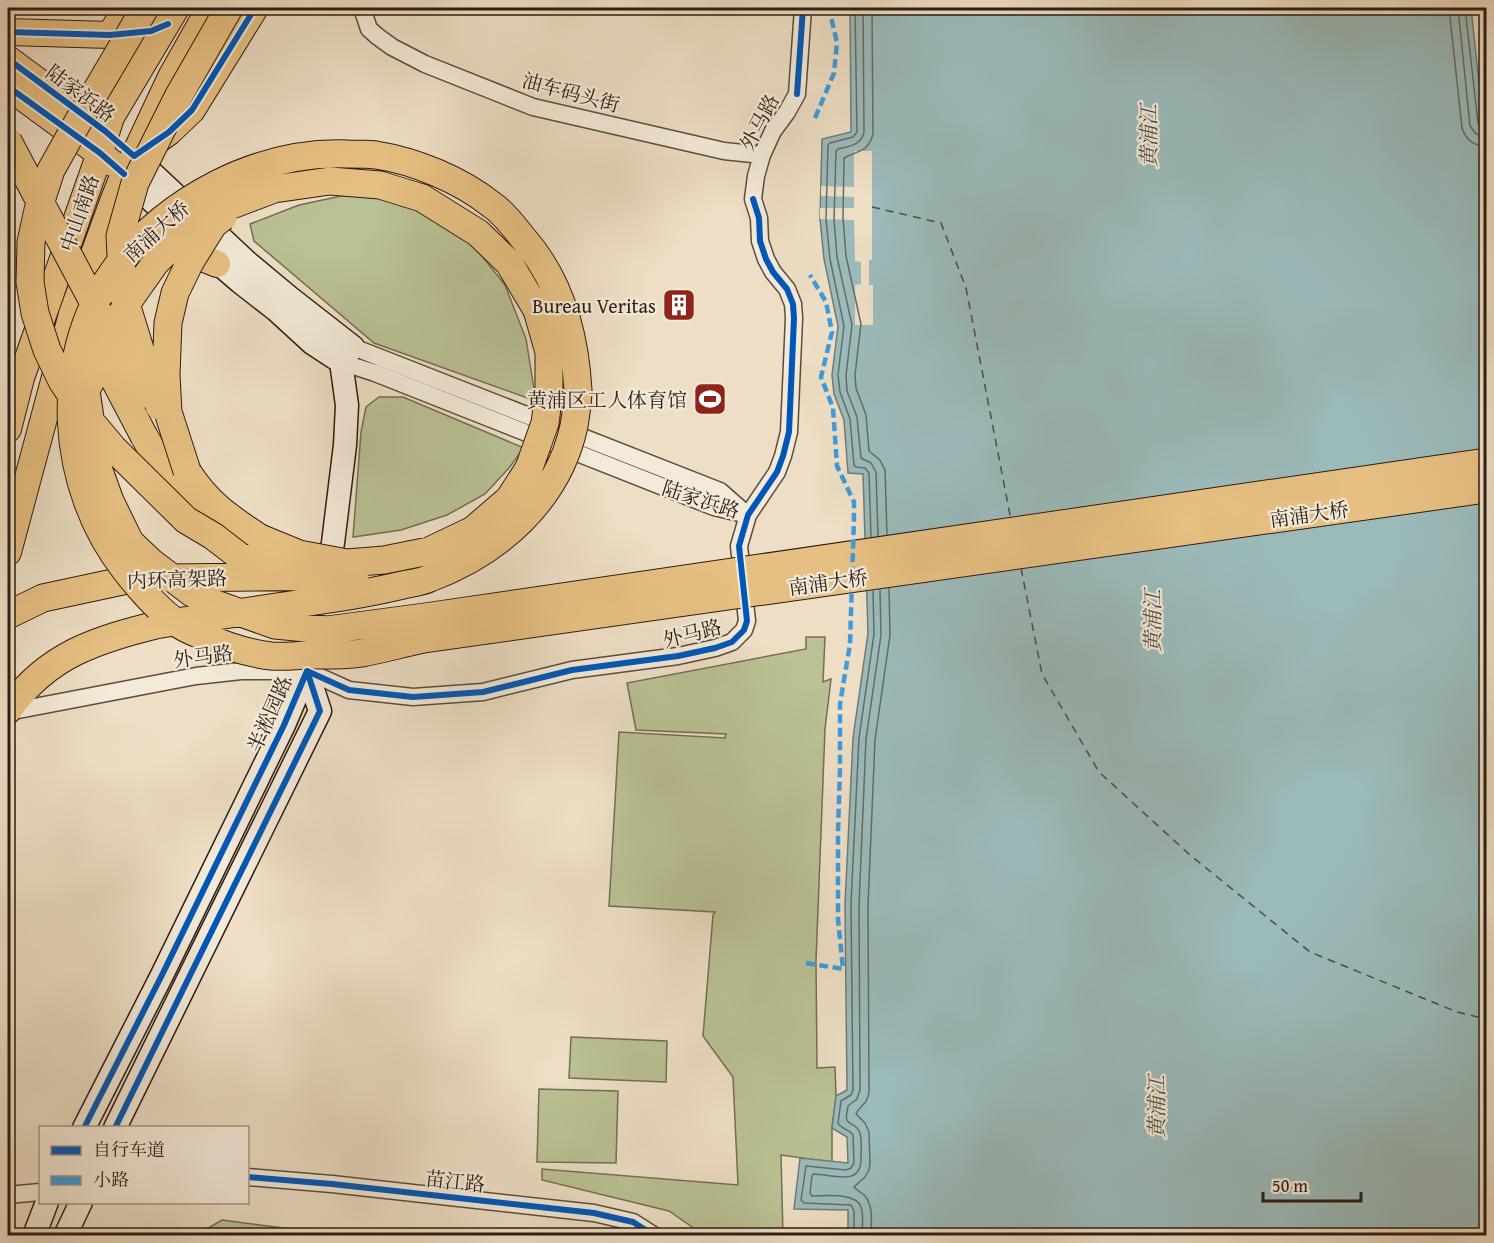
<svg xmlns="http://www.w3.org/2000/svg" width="1494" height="1243" font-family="'Gentium Book Plus','Noto Serif SC',serif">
  <rect width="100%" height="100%" fill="#eddec5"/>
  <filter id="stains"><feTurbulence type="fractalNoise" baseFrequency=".00333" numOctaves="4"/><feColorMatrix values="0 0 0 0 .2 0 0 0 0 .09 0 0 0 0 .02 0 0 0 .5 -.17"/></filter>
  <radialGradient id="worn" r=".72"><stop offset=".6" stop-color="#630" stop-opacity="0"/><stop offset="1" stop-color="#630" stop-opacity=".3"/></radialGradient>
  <!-- green -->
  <path fill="#bac194" stroke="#746e52" stroke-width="1.5" d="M 341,196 L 384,196 L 442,218 L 474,246 L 505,285 L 526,339 L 536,401 L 374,343 L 254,241 L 250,224 L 299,205 Z
    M 379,397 L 403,397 L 524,448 L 509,468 L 485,494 L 447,515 L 401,530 L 353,537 L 361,432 L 366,407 Z
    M 806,637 L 825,637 L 823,682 L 831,679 L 825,729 L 816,961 L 817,1068 L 835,1067 L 836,1096 L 832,1128 L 832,1162 L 781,1155 L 783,1235 L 700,1235 L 692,1227 L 669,1211 L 542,1180 L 542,1169 L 738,1185 L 733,1077 L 703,1036 L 713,915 L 715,912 L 609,906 L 619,732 L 725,738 L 726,734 L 636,730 L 627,683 L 806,649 Z
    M 571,1037 L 667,1041 L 666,1082 L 569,1078 Z
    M 539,1089 L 618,1091 L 616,1163 L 537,1162 Z
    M 222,1220 L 291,1229 L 290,1235 L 196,1235 Z"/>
  <!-- water -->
  <path fill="#9bbbbb" stroke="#6f7b77" stroke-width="1.5" d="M 850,8 L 1471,8 L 1486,149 L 1486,1235 L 848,1236 L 848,1210 L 794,1209 L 800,1158 L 848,1163 L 847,1137 L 832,1128 L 836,1096 L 847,1090 L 845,904 L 853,738 L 868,633 L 863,474 L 848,473 L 844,420 L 834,394 L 832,375 L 838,326 L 824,259 L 820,219 L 822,139 L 851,132 Z"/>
  <!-- pier -->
  <path fill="#eddec5" d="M 854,151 L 872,151 L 872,260 L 869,260 L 869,285 L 873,285 L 873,325 L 855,325 L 855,285 L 861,284 L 861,262 L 855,261 L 854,220 L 820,219 L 820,208 L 854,208 L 854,197 L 821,196 L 821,186 L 854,187 Z"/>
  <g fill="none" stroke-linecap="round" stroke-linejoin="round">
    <!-- shore -->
    <path stroke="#646c66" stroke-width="1.5" d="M 855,8 L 857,132 L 853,137 L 830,143 L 828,145 L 826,219 L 830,259 L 844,326 L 838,375 L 840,392 L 850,419 L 854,465 L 856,467 L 865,468 L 869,473 L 871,537
      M 863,8 L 864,133 C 860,146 849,146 838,149 L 836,151 L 834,219 L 837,257 L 852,325 L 846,375 L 847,391 L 857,417 L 861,458 L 871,463 L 876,472 L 878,536
      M 872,8 L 873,134 C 868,153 858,150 844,158 L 843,218 L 846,256 L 861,324 L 855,375 L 856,388 L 866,415 L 869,451 L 880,460 L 885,470 L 887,534
      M 1449,8 L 1462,128 C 1466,140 1474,146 1486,146
      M 1458,8 L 1470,126 L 1476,134 L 1486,137
      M 1465,8 L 1478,123 L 1481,128 L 1486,130
      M 854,1236 L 854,1211 L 851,1205 L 804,1203 L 801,1200 L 806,1166 L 846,1170 L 851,1168 L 854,1163 L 853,1135 C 849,1129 841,1129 838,1123 L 841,1101 L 851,1095 L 853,1090 L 851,904 L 859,738 L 874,634 L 873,591
      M 862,1236 C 862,1227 864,1215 861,1207 C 856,1192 825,1196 812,1196 L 810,1193 L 812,1176 L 813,1174 C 832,1174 862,1188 861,1157 C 861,1149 862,1140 860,1133 C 858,1125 849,1125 847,1120 C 845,1117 848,1109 848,1106 L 857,1099 L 860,1090 L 859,905 L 866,739 L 881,635 L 880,590
      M 871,1236 C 871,1223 874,1207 865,1196 C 862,1193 857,1190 854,1187 L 865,1177 L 869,1170 L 870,1163 L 869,1132 L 865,1123 L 856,1114 C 860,1105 868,1105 869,1091 L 868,905 L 875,740 L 890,635 L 889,588"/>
    <!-- ferry -->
    <path stroke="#4e4c44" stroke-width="1.5" stroke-dasharray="8 6" stroke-linecap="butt" d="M 872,207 L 941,223 L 966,288 L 1011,520
      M 1021,568 L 1042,674 L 1099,772 L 1190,855 L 1310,952 L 1457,1012 L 1486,1019"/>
    <defs>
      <path id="minor" d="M 362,8 L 369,29 L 377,36 L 392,47 L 425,64 L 533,107 L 724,151 L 762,155
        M 353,347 L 720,491 L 745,513
        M 341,362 L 375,373 L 714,507 L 748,515
        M 8,712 L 196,676 L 241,671 L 307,671 L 349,690 L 413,697 L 483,692 L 572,670 L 678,656 L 715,648 L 732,642 L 744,630 L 747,621 L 739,546 L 748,515 L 777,472 L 783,456 L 789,432 L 794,318 L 793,304 L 787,289 L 773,272 L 766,259 L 760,241 L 759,218 L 753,199 L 756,176 L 762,155 L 773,131 L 787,112 L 797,94 L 803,8
        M 248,1177 L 332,1184 L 594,1213 L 633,1222 L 655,1236
        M 8,1195 L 40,1192"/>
      <path id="secondary" d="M 134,156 L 247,262 L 289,297 L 353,347 L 341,362 L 347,405 L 345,445 L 333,543 L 325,576
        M 125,175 L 179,227
        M 205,252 L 240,282 L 276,310 L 312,343 L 341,362
        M 84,1128 L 162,975 L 284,725 L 307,671 L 311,638
        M 115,1128 L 320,711 L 307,671
        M 34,1236 L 47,1202
        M 65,1236 L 81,1202"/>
      <path id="primary" d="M 8,32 L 110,35 L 148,31
        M 110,35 L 127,8
        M 8,59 L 100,127
        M 8,89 L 14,91 L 112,163
        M 155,142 L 169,132 L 192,110 L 255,8
        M 176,247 L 217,264
        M 8,429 L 21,378 L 100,153 L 111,117 L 176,8
        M 8,552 L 72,314 L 114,199 L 124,174 L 134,156 L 171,77 L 210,8"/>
      <path id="trunk" d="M 144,436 L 166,475 L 186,502 L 206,526
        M 187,471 C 208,504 228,517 260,538
        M 8,615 L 43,598 L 127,580
        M 8,710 C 48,654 96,640 160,624"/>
    </defs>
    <!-- minor casing -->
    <use href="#minor" stroke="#5d4c3e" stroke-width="19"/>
    <!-- secondary casing -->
    <use href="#secondary" stroke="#2d1c11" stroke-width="25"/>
    <!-- primary casing -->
    <use href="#primary" stroke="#2d1c11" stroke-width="28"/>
    <!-- trunk casing -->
    <use href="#trunk" stroke="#2d1c11" stroke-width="29"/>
    <!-- minor -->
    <use href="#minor" stroke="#f3ead9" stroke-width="16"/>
    <!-- secondary -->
    <use href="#secondary" stroke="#f3ead9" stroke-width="22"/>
    <!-- primary -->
    <use href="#primary" stroke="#e6bf82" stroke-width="26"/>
    <!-- trunk -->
    <use href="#trunk" stroke="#e6bf82" stroke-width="27"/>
    <defs>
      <path id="trunk-bridge" d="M 145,8 L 79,120 L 51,170 L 38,210 L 31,242 L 30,282 L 35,313 L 47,350 L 62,381 L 82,411 L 113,448 L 186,520 L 213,536 L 239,556 L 278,573
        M 8,141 L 142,394
        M 113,377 L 144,436
        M 159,406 L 144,362 L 123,294 L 120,236 L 135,183 L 178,97 L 229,8
        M 187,471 L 168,412 L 166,375 L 168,323 L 175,293 L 190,262 L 213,225 L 223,217
        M 260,538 L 299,554 L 347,563 L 384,560 L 429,551 L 473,530 L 509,499 L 529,468 L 545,423 L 549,392 L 549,352 L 537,310 L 509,263 L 478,233 L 422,198 L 380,185 L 330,181 L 274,189 L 229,206 L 189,230 L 156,262 L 127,303 L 86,391 L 97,465 L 110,501 L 130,542 L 151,562 L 192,593 L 210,602 L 275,625 L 327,630 L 425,617 L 1486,462
        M 168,578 L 355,576
        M 160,624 C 214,617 268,608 323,600 C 350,596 377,591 403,585 C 412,583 422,582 430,578 C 499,552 558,500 574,426 C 576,413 578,402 578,390 C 575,335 560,280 523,238 C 514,227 504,213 492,205 C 461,180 415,161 376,155 C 367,154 357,154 348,154 C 301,152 259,163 217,184 C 176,205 139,235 113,272 C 51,360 60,488 126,571 C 141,590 157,609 177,623 C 184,628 193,632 201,635 C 223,645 246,653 271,656 C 283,657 295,656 307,655 C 325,655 344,656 362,653 C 383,649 404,643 424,639 L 1486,489"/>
    </defs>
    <!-- trunk-bridge casing -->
    <use href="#trunk-bridge" stroke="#2d1c11" stroke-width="29" stroke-linecap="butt"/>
    <!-- trunk-bridge -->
    <use href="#trunk-bridge" stroke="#e6bf82" stroke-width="27"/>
    <!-- quiet -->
    <path stroke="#3d9bde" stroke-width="4.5" stroke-dasharray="9 4.5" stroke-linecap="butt" d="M 815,118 L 834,73 L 837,43 L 829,8
      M 806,963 L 843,969 L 838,919 L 838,832 L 840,768 L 840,704 L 850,644 L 854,517 L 854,502 L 837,466 L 833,408 L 821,377 L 832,332 L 826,302 L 810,275"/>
    <defs>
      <path id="cycleway" d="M 8,32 L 110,35 L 151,31 L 168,24
        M 8,59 L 105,131 L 134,156 L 169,132 L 192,110 L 255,8
        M 8,89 L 14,91 L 100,153 L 124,174
        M 797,94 L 803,8
        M 307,671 L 349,690 L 413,697 L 483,692 L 572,670 L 678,656 L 715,648 L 732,642 L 744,630 L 747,621 L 739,546 L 748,515 L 777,472 L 783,456 L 789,432 L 794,318 L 793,304 L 787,289 L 773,272 L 766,259 L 760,241 L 759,218 L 753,199
        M 84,1128 L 162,975 L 284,725 L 307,671
        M 115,1128 L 320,711 L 307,671
        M 248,1177 L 332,1184 L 594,1213 L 633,1222 L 655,1236"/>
    </defs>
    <!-- cycleway casing -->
    <use href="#cycleway" stroke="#f3ead9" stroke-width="10"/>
    <!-- cycleway -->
    <use href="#cycleway" stroke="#0057b8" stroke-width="6"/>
  </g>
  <!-- icons -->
  <defs>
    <symbol id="building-square" viewBox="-11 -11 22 22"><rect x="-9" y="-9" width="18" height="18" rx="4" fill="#8f2418" stroke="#f3ead9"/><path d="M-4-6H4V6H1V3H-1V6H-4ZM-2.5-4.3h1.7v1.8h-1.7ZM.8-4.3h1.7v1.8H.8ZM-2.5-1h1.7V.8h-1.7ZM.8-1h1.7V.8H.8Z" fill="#fff"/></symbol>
    <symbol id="stadium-square" viewBox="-11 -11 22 22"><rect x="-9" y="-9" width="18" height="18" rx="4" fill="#8f2418" stroke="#f3ead9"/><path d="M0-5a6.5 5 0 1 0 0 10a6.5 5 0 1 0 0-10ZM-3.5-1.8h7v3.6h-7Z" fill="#fff"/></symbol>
  </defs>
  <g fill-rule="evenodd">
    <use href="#building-square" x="660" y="286" width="38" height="38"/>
    <use href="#stadium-square" x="691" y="380" width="38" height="38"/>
  </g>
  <g text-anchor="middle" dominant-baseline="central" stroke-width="4.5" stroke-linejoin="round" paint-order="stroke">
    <!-- street labels -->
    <g font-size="20" fill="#2d1c11" stroke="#f3ead9">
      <text transform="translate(571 92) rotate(15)">油车码头街</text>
      <text transform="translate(81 93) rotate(37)">陆家浜路</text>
      <text transform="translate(759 122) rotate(-62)">外马路</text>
      <text transform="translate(79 213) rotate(-71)">中山南路</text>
      <text transform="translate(156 231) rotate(-42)">南浦大桥</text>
      <text transform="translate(701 499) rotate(18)">陆家浜路</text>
      <text transform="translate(1309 514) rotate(-8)">南浦大桥</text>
      <text transform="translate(177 579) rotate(-2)">内环高架路</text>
      <text transform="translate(828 582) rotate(-8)">南浦大桥</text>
      <text transform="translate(692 633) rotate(-14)">外马路</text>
      <text transform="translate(203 656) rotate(-8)">外马路</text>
      <text transform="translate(269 714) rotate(-66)">半淞园路</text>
      <text transform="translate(455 1181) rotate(6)">苗江路</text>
    </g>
    <!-- poi labels -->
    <g font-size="20" fill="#2d1c11" stroke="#f3ead9" text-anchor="end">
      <text x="656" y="305">Bureau Veritas</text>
      <text x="687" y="399">黄浦区工人体育馆</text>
    </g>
    <!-- water labels -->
    <g font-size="21" font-style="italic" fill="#4e4c44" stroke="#f3ead9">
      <text transform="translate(1148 136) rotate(-90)">黄浦江</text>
      <text transform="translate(1152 621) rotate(-90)">黄浦江</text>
      <text transform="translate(1156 1107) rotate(-90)">黄浦江</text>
    </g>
  </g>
  <!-- margin -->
  <rect width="1494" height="1243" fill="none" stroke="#eddec5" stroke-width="30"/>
  <rect x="9" y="9" width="1476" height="1225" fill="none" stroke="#2d1c11" stroke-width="3"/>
  <rect x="15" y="15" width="1464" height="1213" fill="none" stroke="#2d1c11" stroke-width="1.5"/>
  <!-- legend -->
  <rect x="39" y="1126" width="210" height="78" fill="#f3ead9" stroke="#a49889" stroke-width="1.5"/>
  <rect x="51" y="1146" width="30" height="9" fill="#0057b8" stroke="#a49889" stroke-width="1.5"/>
  <text x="93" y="1156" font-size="18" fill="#2d1c11">自行车道</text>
  <rect x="51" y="1176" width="30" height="9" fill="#3d9bde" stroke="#a49889" stroke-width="1.5"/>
  <text x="93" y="1186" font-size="18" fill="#2d1c11">小路</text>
  <!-- scale -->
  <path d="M1263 1192v9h98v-9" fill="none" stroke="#2d1c11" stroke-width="3"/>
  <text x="1272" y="1192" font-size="18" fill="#2d1c11" stroke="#f3ead9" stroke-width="4.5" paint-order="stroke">50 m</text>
  <rect width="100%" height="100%" filter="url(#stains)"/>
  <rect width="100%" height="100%" fill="url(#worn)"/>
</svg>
